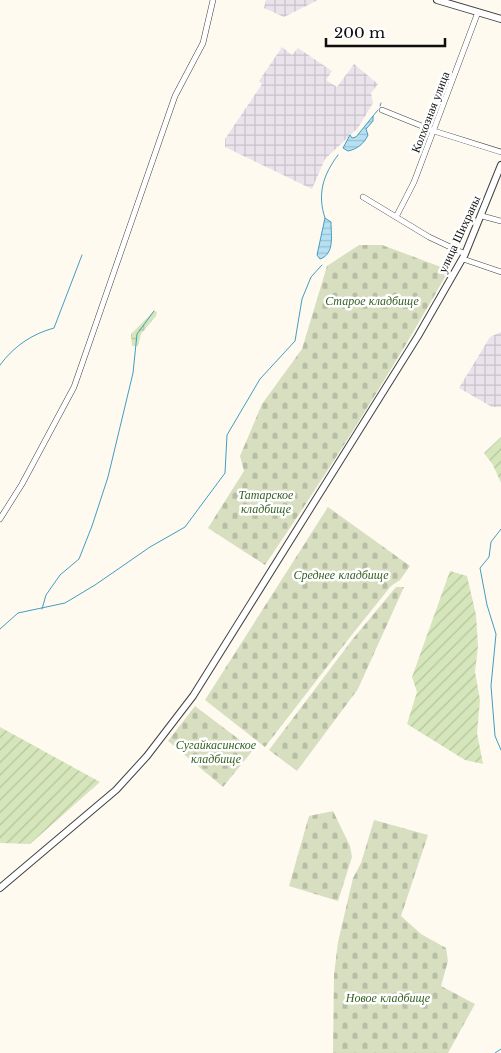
<svg xmlns="http://www.w3.org/2000/svg" width="501" height="1053" font-family="'Libre Baskerville',serif">
  <defs>
    <pattern id="industrial-grid" width="8" height="8" patternUnits="userSpaceOnUse" patternTransform="scale(1.25)"><rect width="8" height="8" fill="#eae3ec"/><path d="M0 4h8M4 0v8" fill="none" stroke="#c8c2c9"/></pattern>
    <pattern id="wetland-marsh" width="20" height="14" patternUnits="userSpaceOnUse" patternTransform="scale(1.25)"><rect width="20" height="14" fill="#d5e6bb"/><path d="M1 5h8M5 5V1M11 12h8M15 12V8" fill="none" stroke="#b6c4a0"/></pattern>
    <pattern id="cemetery-stones" width="16" height="16" patternUnits="userSpaceOnUse" patternTransform="scale(1.25)"><rect width="16" height="16" fill="#d8dfc1"/><path d="M2 7V4a2 2 0 0 1 4 0v3zM10 15v-3a2 2 0 0 1 4 0v3z" fill="#b8bea5"/></pattern>
    <pattern id="garden-furrows" width="10" height="10" patternUnits="userSpaceOnUse" patternTransform="scale(1.25)"><rect width="10" height="10" fill="#d5e6bb"/><path d="M-1 1l2-2M0 10L10 0M9 11l2-2" fill="none" stroke="#b6c4a0"/></pattern>
    <pattern id="water-rules" width="6" height="5" patternUnits="userSpaceOnUse" patternTransform="scale(1.25)"><rect width="6" height="5" fill="#b7e1f2"/><path d="M0 2.5h6" fill="none" stroke="#9cc0ce"/></pattern>
  </defs>
  <rect width="100%" height="100%" fill="#fefaef"/>
  <!-- industrial -->
  <path fill="url(#industrial-grid)" d="M 266,0 L 318,0 L 284,17 L 264,8 Z
    M 282,47 L 292,55 L 298,48 L 332,71 L 326,80 L 337,87 L 354,64 L 378,84 L 371,93 L 373,103 L 358,128 L 325,159 L 312,189 L 225,147 L 225,139 L 262,84 L 259,81 Z
    M 501,332 L 501,407 L 492,407 L 459,388 L 490,337 Z"/>
  <!-- wetland -->
  <path fill="url(#wetland-marsh)" d="M 154,311 L 157,312 L 156,316 L 141,334 L 138,346 L 132,346 L 131,334 Z"/>
  <!-- cemetery -->
  <path fill="url(#cemetery-stones)" d="M 359,245 L 382,245 L 449,270 C 392,371 330,469 265,565 L 208,528 L 244,471 L 240,456 L 262,404 L 302,349 L 327,266 Z
    M 328,507 L 410,566 L 400,580 L 391,586 L 354,632 L 265,747 L 205,700 Z
    M 396,587 L 404,587 L 358,689 L 297,771 L 269,750 L 352,640 Z
    M 195,706 L 253,750 L 223,787 L 168,741 Z
    M 333,811 L 350,846 L 352,857 L 338,901 L 289,886 L 309,816 Z
    M 374,820 L 428,835 L 401,916 L 421,934 L 446,948 L 448,961 L 441,986 L 475,1004 L 448,1053 L 333,1053 L 334,975 L 338,942 L 353,878 L 361,863 Z"/>
  <!-- garden -->
  <path fill="url(#garden-furrows)" d="M 501,437 L 501,483 L 493,465 L 484,453 Z
    M 450,571 L 467,576 L 476,615 L 478,646 L 475,672 L 480,700 L 477,733 L 483,764 L 465,760 L 407,724 L 417,692 L 412,677 Z
    M 0,727 L 100,782 L 30,844 L 0,843 Z"/>
  <!-- water -->
  <path fill="url(#water-rules)" stroke="#439dc5" d="M 373,116 L 373,121 L 366,129 L 368,135 C 364,144 357,149 348,151 L 343,148 L 350,135 L 352,138 L 356,137 Z
    M 325,218 L 331,222 C 331,235 335,254 320,259 L 317,255 Z"/>
  <g fill="none" stroke-linecap="round" stroke-linejoin="round">
    <!-- stream -->
    <path stroke="#439dc5" stroke-width="1" d="M 380,106 L 381,103
      M 373,116 L 378,110
      M 325,218 C 317,194 323,175 338,155
      M 0,365 C 14,346 32,334 54,328 L 82,255
      M 501,529 L 491,542 L 489,557 L 480,568 L 487,605 L 496,634 L 491,686 L 495,736 L 501,750
      M 42,609 L 46,595 L 60,575 L 79,559 L 92,526 L 108,477 L 133,373 L 137,334 L 154,311
      M 0,629 L 18,613 L 65,603 L 95,585 L 150,547 L 185,527 L 225,473 L 227,435 L 260,379 L 295,341 L 302,299 L 311,277 L 322,265
      M 495,1053 L 501,1049"/>
    <defs>
      <path id="minor" d="M 382,110 L 434,131 L 501,152
        M 363,197 L 429,237 L 465,254
        M 482,216 L 501,221
        M 396,217 L 414,182 L 478,12
        M 463,259 L 501,272
        M 0,519 L 22,484 L 74,387 L 175,96 L 203,43 L 213,0"/>
      <path id="tertiary" d="M 437,0 L 501,19
        M 0,888 L 116,790 L 147,756 L 193,696 L 418,336 L 465,254 L 501,165"/>
    </defs>
    <!-- minor casing -->
    <use href="#minor" stroke="#414141" stroke-width="6"/>
    <!-- tertiary casing -->
    <use href="#tertiary" stroke="#414141" stroke-width="8"/>
    <!-- minor -->
    <use href="#minor" stroke="#fff" stroke-width="5"/>
    <!-- tertiary -->
    <use href="#tertiary" stroke="#fff" stroke-width="6"/>
  </g>
  <g text-anchor="middle" dominant-baseline="central" stroke-width="5" stroke-linejoin="round" paint-order="stroke">
    <!-- street labels -->
    <g font-size="12" fill="#0e0e0e" stroke="#fff">
      <text transform="translate(430 112) rotate(-69)">Колхозная улица</text>
      <text transform="translate(459 234) rotate(-65)">улица Шихраны</text>
    </g>
    <!-- park labels -->
    <g font-size="12" font-style="italic" fill="#356122" stroke="#fff">
      <text x="372" y="300">Старое кладбище</text>
      <text x="266" y="494">Татарское<tspan x="266" dy="14">кладбище</tspan></text>
      <text x="341" y="574">Среднее кладбище</text>
      <text x="216" y="744">Сугайкасинское<tspan x="216" dy="14">кладбище</tspan></text>
      <text x="388" y="997">Новое кладбище</text>
    </g>
  </g>
  <!-- scale -->
  <path d="M326 38v8h119v-8" fill="none" stroke="#0e0e0e" stroke-width="2.5"/>
  <text x="334" y="38" font-size="15" fill="#0e0e0e" stroke="#ffffff" stroke-width="4" paint-order="stroke">200 m</text>
</svg>
